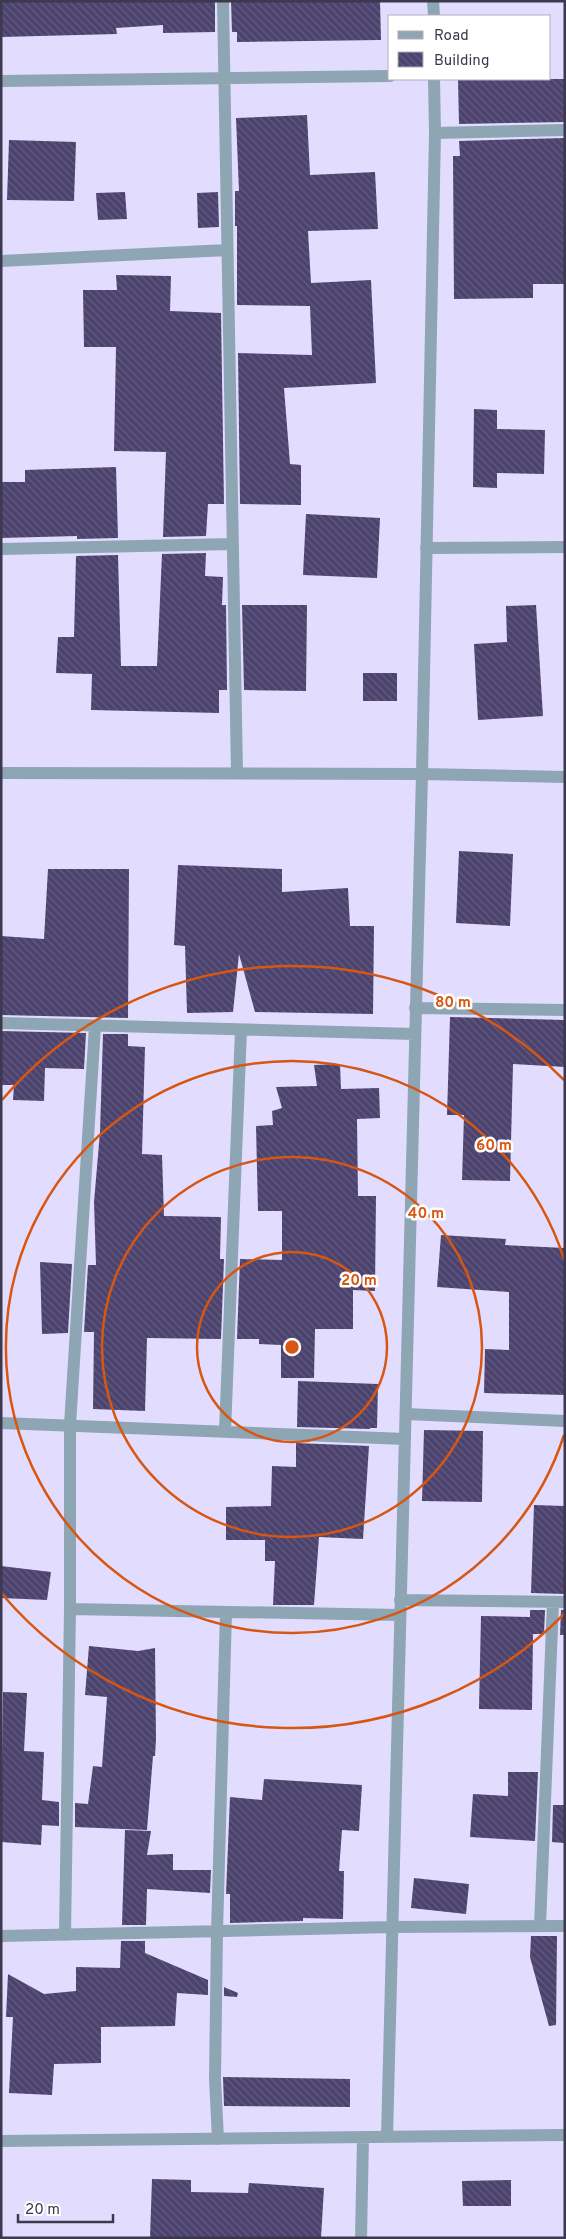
<svg xmlns="http://www.w3.org/2000/svg" width="566" height="2239" font-family="Overpass,sans-serif">
  <defs>
    <pattern id="building-back-hatch" width="6" height="6" patternUnits="userSpaceOnUse" patternTransform="scale(1.25)"><rect width="6" height="6" fill="#4c426e"/><path d="M-1 5l2 2M0 0l6 6M5-1l2 2" fill="none" stroke="#645c80"/></pattern>
  </defs>
  <rect width="100%" height="100%" fill="#e2ddfe"/>
  <!-- building -->
  <path fill="url(#building-back-hatch)" d="M 1,1 L 215,1 L 215,32 L 163,33 L 163,25 L 116,28 L 117,34 L 1,37 Z
    M 231,1 L 380,1 L 381,40 L 237,42 L 237,32 L 232,32 Z
    M 458,79 L 565,79 L 565,122 L 459,124 Z
    M 307,115 L 310,175 L 375,172 L 378,229 L 308,231 L 311,283 L 371,280 L 376,383 L 284,388 L 290,464 L 301,465 L 301,505 L 240,504 L 238,353 L 312,355 L 310,306 L 237,305 L 237,226 L 235,226 L 235,191 L 239,191 L 236,118 Z
    M 565,138 L 565,284 L 533,284 L 533,298 L 454,299 L 453,156 L 460,156 L 459,141 Z
    M 9,140 L 76,142 L 74,201 L 7,200 Z
    M 125,192 L 127,219 L 98,220 L 96,193 Z
    M 218,192 L 219,227 L 198,228 L 197,193 Z
    M 116,275 L 171,276 L 170,311 L 221,313 L 224,504 L 208,504 L 206,536 L 163,537 L 166,452 L 114,451 L 116,347 L 84,347 L 83,290 L 117,290 Z
    M 474,409 L 497,410 L 497,429 L 545,430 L 544,474 L 497,473 L 497,488 L 473,487 Z
    M 116,467 L 118,538 L 77,539 L 77,536 L 1,538 L 1,482 L 25,482 L 25,470 Z
    M 306,514 L 380,518 L 377,578 L 303,575 Z
    M 206,553 L 205,576 L 223,577 L 222,605 L 226,605 L 227,690 L 219,690 L 219,713 L 91,710 L 92,674 L 56,673 L 58,637 L 74,637 L 76,556 L 118,555 L 121,666 L 157,666 L 162,554 Z
    M 242,605 L 307,605 L 306,691 L 244,690 Z
    M 536,605 L 543,716 L 478,720 L 474,644 L 507,642 L 506,606 Z
    M 363,673 L 397,673 L 397,701 L 363,701 Z
    M 459,851 L 513,854 L 510,926 L 456,923 Z
    M 178,865 L 282,869 L 282,892 L 348,888 L 350,926 L 374,926 L 373,1014 L 255,1012 L 239,954 L 233,1012 L 187,1013 L 185,946 L 174,945 Z
    M 48,869 L 129,869 L 128,1018 L 1,1015 L 1,936 L 44,939 Z
    M 450,1017 L 565,1020 L 565,1067 L 513,1064 L 510,1181 L 462,1180 L 464,1115 L 447,1115 Z
    M 1,1031 L 86,1033 L 84,1069 L 45,1068 L 44,1101 L 13,1100 L 14,1085 L 1,1085 Z
    M 103,1034 L 128,1034 L 128,1046 L 145,1047 L 142,1154 L 162,1155 L 164,1216 L 221,1217 L 220,1259 L 224,1259 L 221,1339 L 147,1338 L 145,1411 L 93,1409 L 94,1332 L 84,1332 L 88,1265 L 96,1265 L 94,1202 L 100,1132 Z
    M 340,1064 L 341,1089 L 379,1088 L 380,1118 L 357,1119 L 358,1196 L 376,1196 L 375,1291 L 353,1290 L 353,1329 L 315,1329 L 314,1378 L 281,1378 L 281,1345 L 259,1344 L 259,1339 L 237,1339 L 240,1259 L 282,1260 L 282,1211 L 258,1211 L 256,1126 L 273,1125 L 272,1111 L 282,1108 L 276,1087 L 317,1086 L 314,1065 Z
    M 441,1235 L 506,1239 L 505,1245 L 565,1248 L 565,1395 L 484,1393 L 485,1349 L 509,1350 L 509,1292 L 437,1287 Z
    M 40,1262 L 72,1264 L 68,1333 L 42,1334 Z
    M 298,1381 L 378,1384 L 377,1428 L 370,1428 L 370,1429 L 297,1427 Z
    M 424,1430 L 483,1431 L 482,1502 L 422,1501 Z
    M 296,1443 L 369,1446 L 363,1539 L 319,1537 L 314,1605 L 273,1605 L 275,1561 L 265,1561 L 265,1540 L 226,1540 L 226,1507 L 271,1506 L 272,1466 L 296,1467 Z
    M 534,1505 L 565,1506 L 565,1594 L 531,1593 Z
    M 1,1566 L 51,1572 L 47,1600 L 1,1598 Z
    M 530,1610 L 545,1610 L 544,1634 L 533,1634 L 532,1710 L 479,1709 L 481,1616 L 530,1617 Z
    M 561,1610 L 565,1610 L 565,1635 L 560,1635 Z
    M 89,1646 L 138,1651 L 155,1648 L 156,1739 L 155,1756 L 153,1756 L 147,1830 L 75,1827 L 75,1803 L 88,1804 L 93,1766 L 102,1767 L 107,1697 L 85,1695 Z
    M 3,1692 L 27,1693 L 24,1751 L 44,1752 L 42,1800 L 59,1802 L 59,1826 L 42,1825 L 41,1845 L 1,1842 Z
    M 508,1772 L 538,1772 L 535,1841 L 470,1837 L 473,1794 L 508,1796 Z
    M 264,1779 L 362,1785 L 359,1831 L 342,1830 L 339,1871 L 344,1871 L 343,1919 L 303,1918 L 303,1921 L 230,1923 L 230,1894 L 226,1894 L 230,1797 L 262,1800 Z
    M 553,1805 L 564,1805 L 564,1843 L 552,1842 Z
    M 125,1830 L 151,1831 L 147,1855 L 173,1854 L 173,1870 L 211,1870 L 210,1893 L 147,1889 L 146,1925 L 122,1925 Z
    M 414,1878 L 469,1884 L 466,1914 L 411,1908 Z
    M 531,1936 L 557,1936 L 556,2025 L 549,2026 L 530,1957 Z
    M 121,1941 L 145,1941 L 145,1953 L 208,1980 L 208,1995 L 177,1993 L 175,2026 L 101,2027 L 101,2063 L 54,2064 L 52,2095 L 9,2093 L 13,2017 L 6,2017 L 8,1974 L 44,1994 L 76,1991 L 76,1967 L 120,1968 Z
    M 224,1987 L 238,1993 L 237,1997 L 224,1996 Z
    M 223,2077 L 350,2079 L 350,2107 L 224,2106 Z
    M 152,2179 L 191,2180 L 191,2192 L 248,2193 L 249,2183 L 324,2188 L 321,2238 L 150,2238 Z
    M 511,2180 L 511,2206 L 463,2206 L 462,2181 Z"/>
  <g fill="none" stroke-linecap="round" stroke-linejoin="round">
    <!-- minor -->
    <path stroke="#8ea5b3" stroke-width="12" d="M 223,1 L 237,773
      M 433,1 L 434,16
      M 1,81 L 390,76
      M 435,133 L 565,130
      M 1,261 L 227,250
      M 426,548 L 565,547
      M 1,549 L 233,544
      M 1,773 L 422,774 L 565,777
      M 415,1008 L 565,1010
      M 1,1023 L 415,1034
      M 406,1414 L 565,1421
      M 1,1423 L 405,1439
      M 225,1431 L 241,1030
      M 400,1600 L 565,1602
      M 70,1609 L 400,1615
      M 540,1926 L 553,1602
      M 65,1935 L 70,1609 L 70,1425 L 95,1026
      M 1,1936 L 392,1927 L 565,1926
      M 387,2137 L 422,774 L 435,133 L 434,79
      M 218,2139 L 215,2079 L 217,1932 L 226,1612
      M 1,2141 L 565,2135
      M 361,2238 L 363,2137"/>
  </g>
  <!-- distance rings -->
  <g fill="none" stroke="#d75612" stroke-width="2.5">
    <circle cx="292" cy="1347" r="95"/>
    <circle cx="292" cy="1347" r="190"/>
    <path d="M564 1435A286 286 0 1 1 564 1259"/>
    <path d="M564 1614A381 381 0 0 1 2 1594M2 1100A381 381 0 0 1 564 1080"/>
  </g>
  <circle cx="292" cy="1347" r="8" fill="#d75612" stroke="#fff" stroke-width="2.5"/>
  <g font-size="15" text-anchor="middle" font-weight="bold" fill="#d75612" stroke="#fff" stroke-width="5" stroke-linejoin="round" paint-order="stroke">
    <text x="453" y="1007">80 m</text>
    <text x="494" y="1150">60 m</text>
    <text x="426" y="1218">40 m</text>
    <text x="359" y="1285">20 m</text>
  </g>
  <!-- border -->
  <rect width="566" height="2239" fill="none" stroke="#3c384d" stroke-width="5"/>
  <!-- legend -->
  <rect x="388" y="15" width="162" height="65" fill="#ffffff" stroke="#b1afb8"/>
  <rect x="398" y="31" width="25" height="8" fill="#8ea5b3" stroke="#b1afb8"/>
  <text x="434" y="40" font-size="15" fill="#3c384d">Road</text>
  <rect x="398" y="52" width="25" height="15" fill="url(#building-back-hatch)" stroke="#b1afb8"/>
  <text x="434" y="65" font-size="15" fill="#3c384d">Building</text>
  <!-- scale -->
  <path d="M18 2214v8h95v-8" fill="none" stroke="#3c384d" stroke-width="2.5"/>
  <text x="25" y="2214" font-size="15" fill="#3c384d" stroke="#ffffff" stroke-width="4" paint-order="stroke">20 m</text>
</svg>
